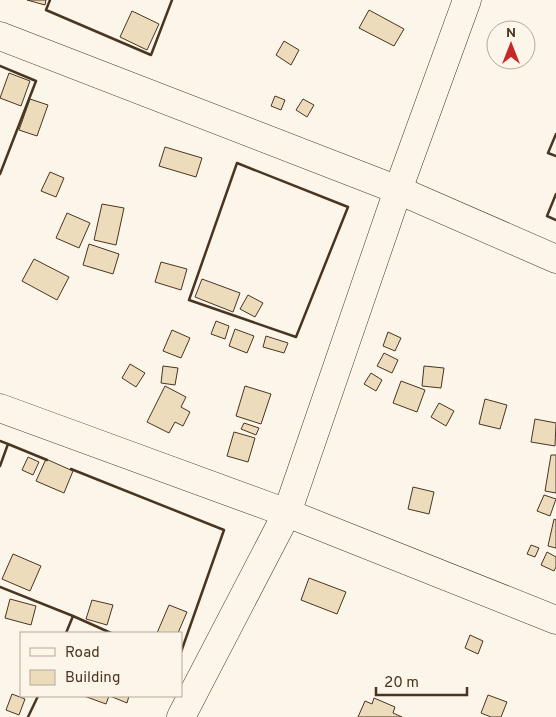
<svg xmlns="http://www.w3.org/2000/svg" width="556" height="717" font-family="Overpass,sans-serif">
  <rect width="100%" height="100%" fill="#fbf6e9"/>
  <!-- building -->
  <path fill="#ecdcbc" stroke="#4a3520" d="M 27,0 L 46,0 L 45,5 Z
    M 369,10 L 404,29 L 394,46 L 359,28 Z
    M 132,11 L 159,24 L 147,50 L 120,37 Z
    M 284,41 L 299,50 L 291,65 L 276,55 Z
    M 9,73 L 30,81 L 21,106 L 0,98 Z
    M 275,96 L 285,100 L 281,110 L 271,106 Z
    M 30,99 L 48,105 L 37,136 L 19,130 Z
    M 303,99 L 314,105 L 307,117 L 296,110 Z
    M 165,147 L 202,158 L 196,177 L 159,166 Z
    M 50,172 L 64,178 L 56,197 L 41,191 Z
    M 102,204 L 124,208 L 116,245 L 94,240 Z
    M 67,213 L 90,223 L 79,248 L 56,238 Z
    M 89,244 L 119,254 L 113,274 L 83,265 Z
    M 34,259 L 69,277 L 57,300 L 22,281 Z
    M 161,262 L 187,269 L 181,290 L 155,282 Z
    M 202,279 L 240,293 L 233,312 L 195,297 Z
    M 248,295 L 263,303 L 255,317 L 240,309 Z
    M 216,321 L 229,326 L 225,339 L 211,334 Z
    M 235,329 L 254,336 L 247,353 L 229,346 Z
    M 172,330 L 190,338 L 181,358 L 163,351 Z
    M 388,332 L 401,338 L 395,351 L 383,346 Z
    M 266,336 L 288,343 L 284,353 L 263,347 Z
    M 384,353 L 398,360 L 392,373 L 377,366 Z
    M 130,364 L 145,373 L 136,387 L 122,378 Z
    M 163,366 L 178,368 L 175,385 L 161,383 Z
    M 424,366 L 444,368 L 441,388 L 422,386 Z
    M 371,373 L 382,380 L 376,391 L 364,384 Z
    M 401,381 L 425,390 L 417,412 L 393,403 Z
    M 165,386 L 186,397 L 181,407 L 190,412 L 183,426 L 175,422 L 169,433 L 147,422 Z
    M 245,386 L 271,394 L 261,424 L 236,416 Z
    M 485,399 L 507,405 L 500,429 L 479,424 Z
    M 439,403 L 454,411 L 446,426 L 431,417 Z
    M 535,419 L 556,423 L 555,446 L 531,442 Z
    M 244,423 L 259,428 L 256,435 L 241,429 Z
    M 234,432 L 255,438 L 248,462 L 227,456 Z
    M 551,455 L 556,455 L 556,493 L 545,491 Z
    M 28,457 L 39,462 L 33,475 L 22,470 Z
    M 46,459 L 73,471 L 64,493 L 36,481 Z
    M 413,487 L 434,492 L 429,514 L 408,509 Z
    M 544,495 L 556,499 L 550,516 L 537,511 Z
    M 554,519 L 556,520 L 556,548 L 548,546 Z
    M 531,545 L 539,548 L 535,557 L 527,554 Z
    M 547,552 L 556,557 L 556,567 L 554,571 L 541,565 Z
    M 13,554 L 41,566 L 30,591 L 2,579 Z
    M 309,578 L 346,592 L 337,614 L 301,600 Z
    M 10,599 L 36,606 L 31,625 L 5,618 Z
    M 92,600 L 113,605 L 107,625 L 86,619 Z
    M 169,605 L 187,612 L 178,633 L 157,633 Z
    M 470,635 L 483,641 L 478,654 L 465,648 Z
    M 12,694 L 25,699 L 19,715 L 6,710 Z
    M 488,695 L 507,702 L 501,717 L 491,717 L 481,713 Z
    M 84,696 L 109,696 L 106,704 Z
    M 110,696 L 129,696 L 127,703 Z
    M 374,698 L 395,707 L 393,713 L 402,717 L 358,717 L 365,701 L 372,704 Z"/>
  <g fill="none" stroke-linecap="round" stroke-linejoin="round">
    <defs>
      <path id="minor" d="M 0,36 L 398,190 L 556,259
        M 0,408 L 287,513 L 556,620
        M 181,717 L 287,513 L 398,190 L 467,0"/>
    </defs>
    <!-- minor casing -->
    <use href="#minor" stroke="#4a3520" stroke-width="29"/>
    <!-- minor -->
    <use href="#minor" stroke="#fbf6e9" stroke-width="28"/>
    <!-- wall -->
    <path stroke="#4a3520" stroke-width="2.5" d="M 50,0 L 46,10 L 151,55 L 172,0
      M 0,66 L 36,81 L 0,174
      M 556,134 L 548,153 L 556,156
      M 237,163 L 348,207 L 296,337 L 189,300 Z
      M 556,194 L 547,216 L 556,220
      M 0,441 L 8,444 L 8,445
      M 0,466 L 8,444 L 47,460
      M 71,469 L 224,530 L 181,652
      M 0,587 L 73,616 L 111,633
      M 66,633 L 73,616 L 72,616
      M 28,717 L 38,696"/>
  </g>
  <!-- legend -->
  <rect x="20" y="632" width="162" height="65" fill="#fbf6e9" stroke="#b4a999"/>
  <rect x="30" y="648" width="25" height="8" fill="#fbf6e9" stroke="#b4a999"/>
  <text x="65" y="657" font-size="15" fill="#4a3520">Road</text>
  <rect x="30" y="670" width="25" height="15" fill="#ecdcbc" stroke="#b4a999"/>
  <text x="65" y="682" font-size="15" fill="#4a3520">Building</text>
  <!-- north arrow -->
  <g transform="translate(511 45)"><circle r="24" fill="#fbf6e9" stroke="#b4a999"/>
  <path d="M0-4L9 19L0 12L-9 19Z" fill="#c62828"/>
  <text y="-8" font-size="14" font-weight="bold" text-anchor="middle" fill="#4a3520">N</text>
  </g>
  <!-- scale -->
  <path d="M376 687v8h91v-8" fill="none" stroke="#4a3520" stroke-width="2.5"/>
  <text x="384" y="687" font-size="15" fill="#4a3520" stroke="#fbf6e9" stroke-width="4" paint-order="stroke">20 m</text>
</svg>
